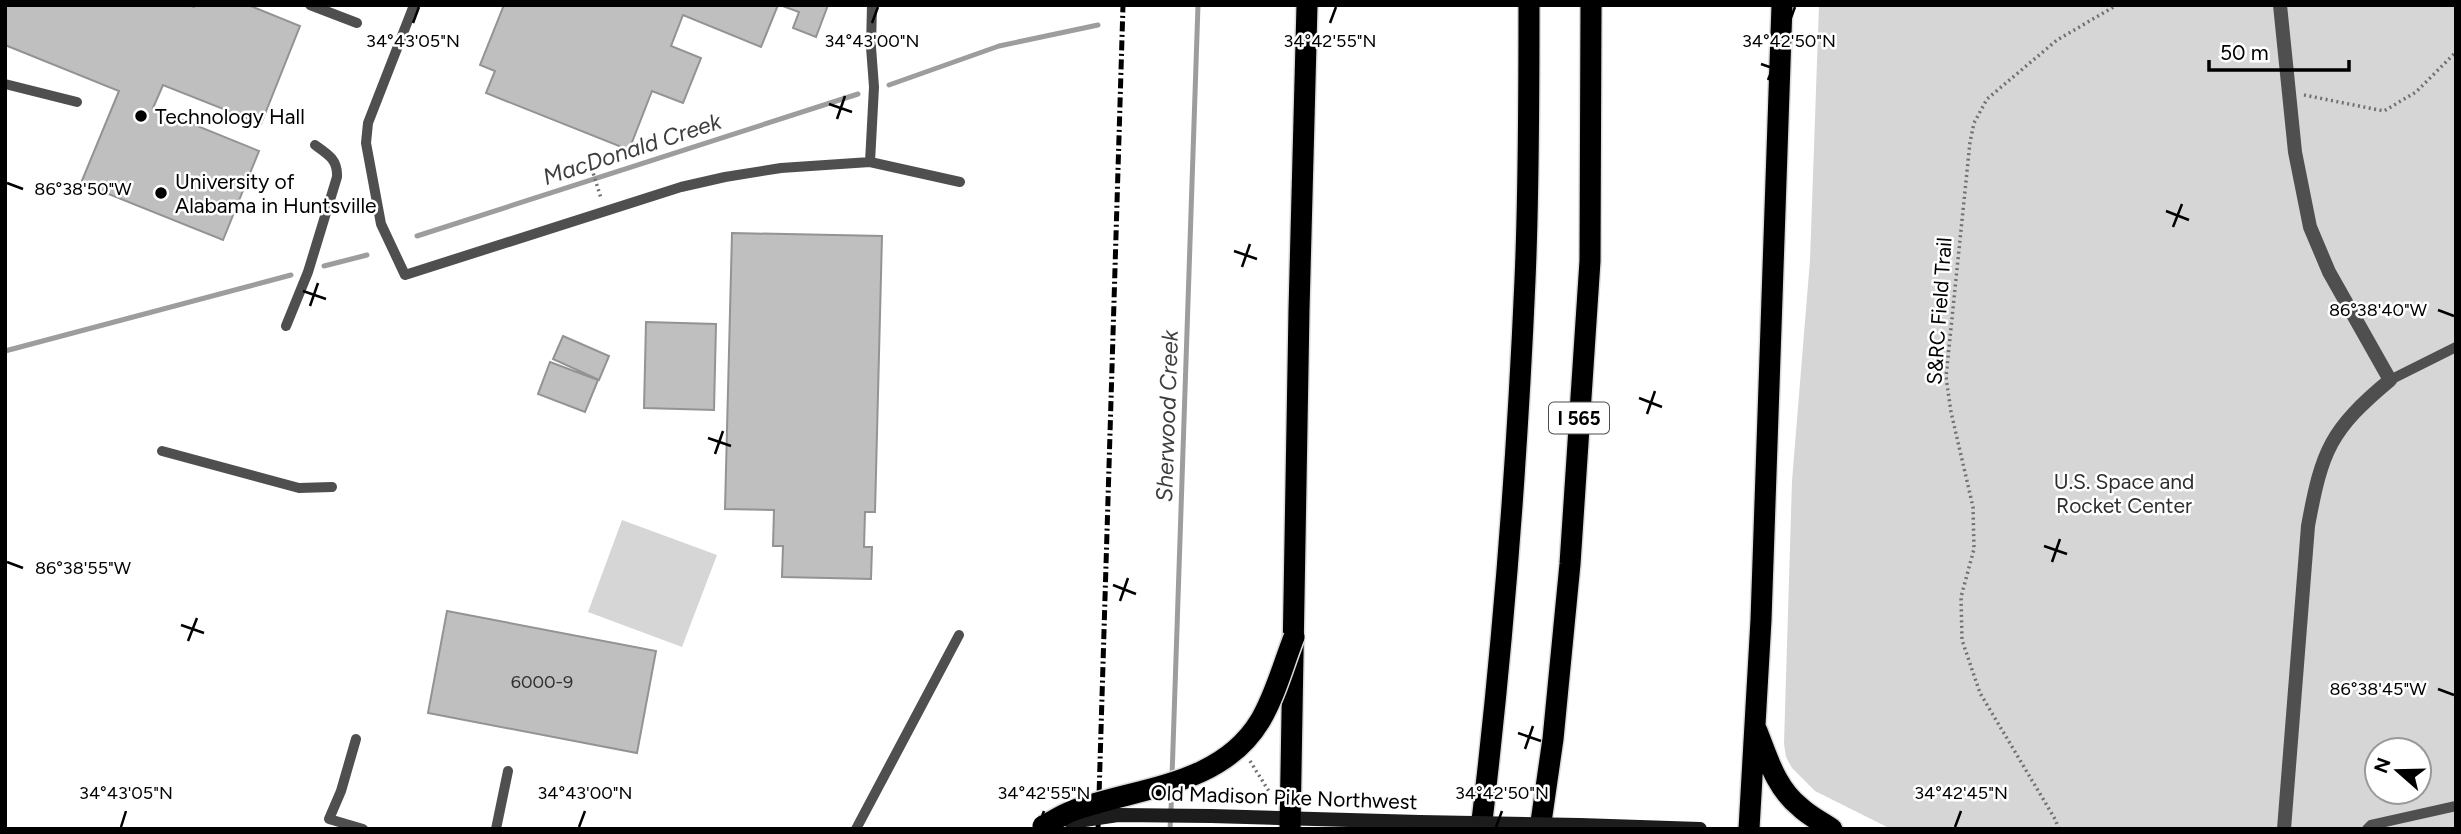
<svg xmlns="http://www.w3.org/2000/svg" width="2461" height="834" font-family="Figtree,sans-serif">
  <rect width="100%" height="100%" fill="#fff"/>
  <!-- green -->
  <path fill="#d6d6d6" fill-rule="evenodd" d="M 1819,5 L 2456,5 L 2456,829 L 1891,829 L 1815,791 L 1792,768 L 1786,757 L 1784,744 L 1792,481 L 1810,260 ZM 2377,750 L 2419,750 L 2419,792 L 2377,792 Z
    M 622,520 L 717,555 L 682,647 L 588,612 Z"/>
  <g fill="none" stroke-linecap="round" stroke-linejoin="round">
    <!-- stream -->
    <path stroke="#9d9d9d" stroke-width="5" d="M 889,85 L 999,46 L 1098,25
      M 417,236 L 858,94
      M 324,266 L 367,255
      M 5,351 L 291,275
      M 1172,777 L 1198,5
      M 1170,829 L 1172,790"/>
  </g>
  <!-- building -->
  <path fill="#bfbfbf" stroke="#939393" stroke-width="2" d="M 5,5 L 188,5 L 194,7 L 195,5 L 248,5 L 300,26 L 261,124 L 163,85 L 153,108 L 259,151 L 223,240 L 81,183 L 119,91 L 5,45 Z
    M 504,5 L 778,5 L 761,47 L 683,15 L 671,46 L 701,58 L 683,103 L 652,91 L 629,150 L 486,93 L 495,71 L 480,65 Z
    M 780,5 L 828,5 L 816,37 L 793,28 L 799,12 Z
    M 732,233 L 882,236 L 875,512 L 865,512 L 864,547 L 872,547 L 871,579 L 782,577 L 783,546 L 773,546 L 774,510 L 725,509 Z
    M 646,322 L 716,324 L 714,410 L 644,408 Z
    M 563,336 L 609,356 L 599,380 L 553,359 Z
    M 550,362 L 598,380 L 585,412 L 538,394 Z
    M 447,611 L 656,651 L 637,753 L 428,713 Z"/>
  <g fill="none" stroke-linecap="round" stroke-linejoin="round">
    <defs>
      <path id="highway" d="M 1757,731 C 1768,759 1776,788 1800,807 C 1809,816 1822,822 1832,829
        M 1290,829 L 1299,310 L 1307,5
        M 1481,829 C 1503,647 1517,464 1525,280 C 1529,189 1529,97 1529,5
        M 1540,829 L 1553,739 L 1570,564 L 1590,261 L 1591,5
        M 1749,829 L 1761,620 L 1782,5"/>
    </defs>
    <!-- highway casing -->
    <use href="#highway" stroke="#dbdbdb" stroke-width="24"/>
    <!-- path -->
    <path stroke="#717171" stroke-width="3.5" stroke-dasharray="2 3.5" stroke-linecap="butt" d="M 2304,95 L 2384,111 L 2416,92 L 2456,52
      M 590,163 L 601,198
      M 1250,761 L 1270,793
      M 2059,829 L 2055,819 L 1980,693 L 1962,640 L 1961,597 L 1974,549 L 1973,507 L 1951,412 L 1946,377 L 1970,142 L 1974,123 L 1987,99 L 2057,40 L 2117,5"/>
    <!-- lane -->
    <path stroke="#4f4f4f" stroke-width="10" d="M 310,5 L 357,23
      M 414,5 L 368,123 L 366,143 L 381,224 L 405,275 L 681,187 L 725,177 L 781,168 L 870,162 L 960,182
      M 5,84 L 77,102
      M 870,162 L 874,87 L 871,47 L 872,5
      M 286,326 L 308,272 L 337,177 C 338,160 328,154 315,145
      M 2390,380 L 2456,347
      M 162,451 L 299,488 L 332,487
      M 356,739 L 341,791 L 329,819 L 363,829
      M 496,829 L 508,771
      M 856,829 L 959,635
      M 2367,829 L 2371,825 L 2456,806"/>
    <!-- street -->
    <path stroke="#4f4f4f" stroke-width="14" d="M 2280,5 L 2295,152 L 2310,227 L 2329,272 L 2390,380 C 2330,430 2322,450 2308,526 L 2284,829"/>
    <!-- secondary -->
    <path stroke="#1c1c1c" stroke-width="14" d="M 1211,816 L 1420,822
      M 1580,825 L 1700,829"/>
    <!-- highway -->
    <use href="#highway" stroke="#000" stroke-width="21"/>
    <!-- rail -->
    <path stroke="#000" stroke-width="5" stroke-dasharray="10 3.5 2 3.5" stroke-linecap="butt" d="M 1098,829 L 1123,5"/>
    <defs>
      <path id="highway-bridge" d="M 1043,826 C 1053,821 1062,815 1072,811 C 1137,787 1220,787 1260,721 C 1275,696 1283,665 1294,637"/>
    </defs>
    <!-- highway-bridge casing -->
    <use href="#highway-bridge" stroke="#dbdbdb" stroke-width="24" stroke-linecap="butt"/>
    <!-- secondary-bridge -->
    <path stroke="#1c1c1c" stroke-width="14" d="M 1071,822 L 1118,815 L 1211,816
      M 1420,822 L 1580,825"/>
    <!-- highway-bridge -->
    <use href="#highway-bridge" stroke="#000" stroke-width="21"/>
  </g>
  <!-- ticks -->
  <path fill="none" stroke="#000" stroke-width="2.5" d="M 413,23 L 419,7M 872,23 L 878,7M 1330,23 L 1336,7M 1789,23 L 1795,7M 1761,64 L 1784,72M 1768,80 L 1777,57M 829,104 L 852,112M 837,119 L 845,96M 7,183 L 23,189M 2166,211 L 2189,220M 2173,227 L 2182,204M 1234,251 L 1257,259M 1242,267 L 1250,244M 303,291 L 326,299M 310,306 L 318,283M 2438,310 L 2454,316M 1639,398 L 1662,407M 1647,414 L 1655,391M 708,438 L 731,446M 715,454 L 723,431M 2044,546 L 2067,554M 7,562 L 23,568M 2052,562 L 2060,539M 1113,585 L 1136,594M 1120,601 L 1128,578M 181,625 L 204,633M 188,641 L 197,618M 2438,689 L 2454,695M 1518,733 L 1541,741M 1525,749 L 1533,726M 121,827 L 126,811M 579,827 L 585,811M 1038,827 L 1044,811M 1496,827 L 1502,811M 1955,827 L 1961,811"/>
  <!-- markers -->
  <g fill="#000" stroke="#fff" stroke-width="2.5">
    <circle cx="141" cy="116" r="7"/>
    <circle cx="161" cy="193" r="7"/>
  </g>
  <g text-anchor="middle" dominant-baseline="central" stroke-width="5" stroke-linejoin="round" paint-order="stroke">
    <!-- number labels -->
    <g font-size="18" fill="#303030">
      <text x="542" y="682">6000-9</text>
    </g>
    <!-- shield labels -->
    <rect fill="#fff" stroke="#4c4c4c" stroke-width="2" x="1549" y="402.5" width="60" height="31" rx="5"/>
    <g font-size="19" font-weight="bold" fill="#000">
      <text x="1579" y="418">I 565</text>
    </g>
    <!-- poi labels -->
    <g font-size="21" fill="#000" stroke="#fff" text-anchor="start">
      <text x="155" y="116">Technology Hall</text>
      <text x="175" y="181">University of<tspan x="175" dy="24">Alabama in Huntsville</tspan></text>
    </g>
    <!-- street labels -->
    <g font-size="21" fill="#000" stroke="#fff">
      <text transform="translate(1939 311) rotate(-86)">S&amp;RC Field Trail</text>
      <text transform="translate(1284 797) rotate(2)">Old Madison Pike Northwest</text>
    </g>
    <!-- park labels -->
    <g font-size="21" fill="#2d2d2d" stroke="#fff">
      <text x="2124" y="481">U.S. Space and<tspan x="2124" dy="24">Rocket Center</tspan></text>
    </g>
    <!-- water labels -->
    <g font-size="23" font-style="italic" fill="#3e3e3e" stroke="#fff">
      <text transform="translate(632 149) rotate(-18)">MacDonald Creek</text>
      <text transform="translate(1167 416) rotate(-88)">Sherwood Creek</text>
    </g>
  </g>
  <g font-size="18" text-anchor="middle" fill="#000" stroke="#fff" stroke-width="5" stroke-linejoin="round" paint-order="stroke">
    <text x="413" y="47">34°43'05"N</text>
    <text x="872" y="47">34°43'00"N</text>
    <text x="1330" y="47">34°42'55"N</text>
    <text x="1789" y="47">34°42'50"N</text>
    <text x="83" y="195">86°38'50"W</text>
    <text x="2378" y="316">86°38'40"W</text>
    <text x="83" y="574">86°38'55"W</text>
    <text x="2378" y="695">86°38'45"W</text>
    <text x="126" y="799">34°43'05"N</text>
    <text x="585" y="799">34°43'00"N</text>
    <text x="1044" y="799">34°42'55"N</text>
    <text x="1502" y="799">34°42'50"N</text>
    <text x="1961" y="799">34°42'45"N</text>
  </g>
  <!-- border -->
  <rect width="2461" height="834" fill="none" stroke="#000000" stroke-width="14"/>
  <!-- north arrow -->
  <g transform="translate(2398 771) rotate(290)"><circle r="33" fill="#ffffff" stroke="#999999" stroke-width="2"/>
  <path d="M0-5L12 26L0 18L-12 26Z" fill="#000000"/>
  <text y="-10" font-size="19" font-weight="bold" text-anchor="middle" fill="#000000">N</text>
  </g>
  <!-- scale -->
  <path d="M2209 60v10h140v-10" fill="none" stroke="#000000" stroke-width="3.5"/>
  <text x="2220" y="60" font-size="21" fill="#000000" stroke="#ffffff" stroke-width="5" paint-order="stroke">50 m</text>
</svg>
